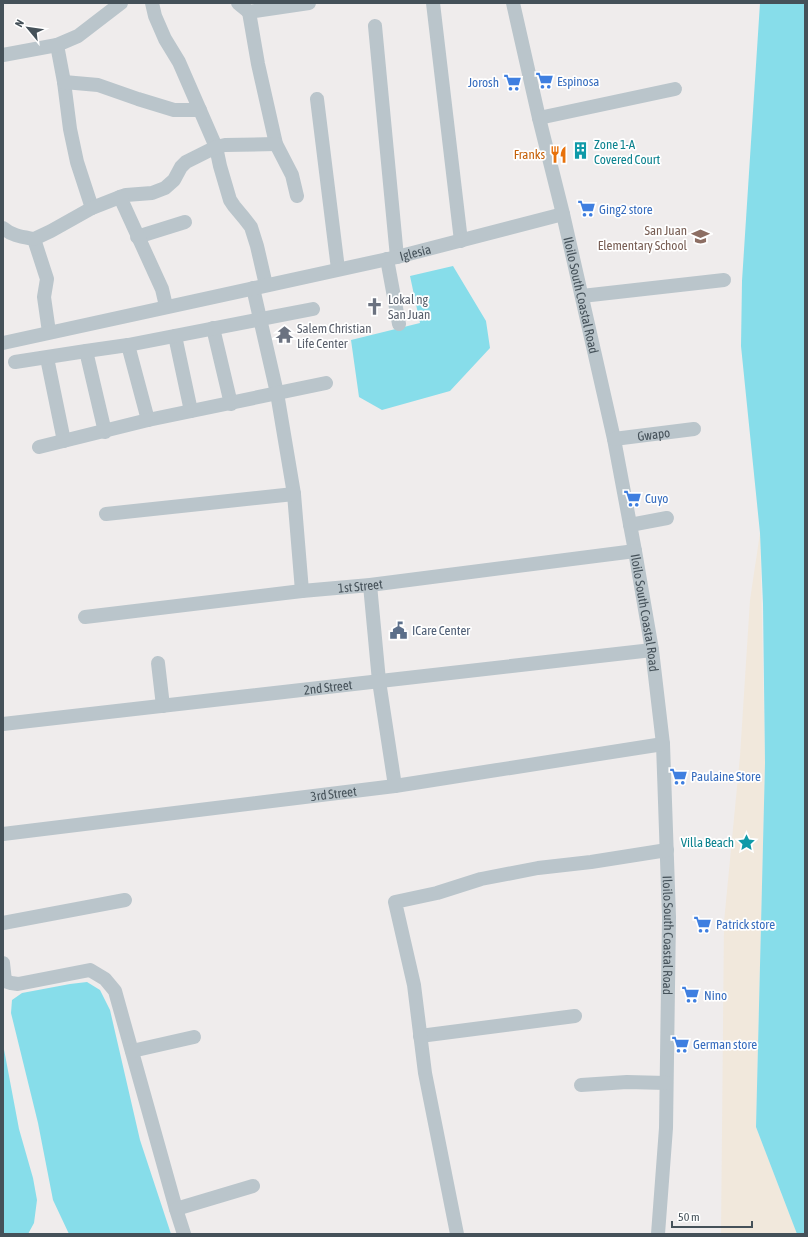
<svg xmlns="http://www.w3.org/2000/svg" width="808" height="1237" font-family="'Asap Condensed',sans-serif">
  <rect width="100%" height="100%" fill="#efecec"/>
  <!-- sand -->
  <path fill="#f1e8dc" d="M 760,533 L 765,763 L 756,1127 L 797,1234 L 721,1234 L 724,922 L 740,756 L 750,600 Z"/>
  <!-- water -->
  <path fill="#87ddea" d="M 760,3 L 805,3 L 805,1234 L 797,1234 L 756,1127 L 765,763 L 763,604 L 760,533 L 741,346 L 742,281 Z
    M 453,266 L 486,321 L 490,348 L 450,391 L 382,410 L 359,397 L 351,340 L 420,323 L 410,276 Z
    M 87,982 L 100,990 L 110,1010 L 140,1140 L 171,1234 L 69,1234 L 53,1200 L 38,1123 L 11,1013 L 12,1000 L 22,993 L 70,984 Z
    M 3,1044 L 19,1129 L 33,1178 L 37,1200 L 34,1223 L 28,1234 L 3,1234 Z"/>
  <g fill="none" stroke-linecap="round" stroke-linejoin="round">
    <!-- minor -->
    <g stroke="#bac5cb" stroke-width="14">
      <path d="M 152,3 L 155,16 L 165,39 L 179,62 L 216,147 L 220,166 L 230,200 L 234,206 L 244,218 L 251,227 L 257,246 L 266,285"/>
      <path d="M 238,3 L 249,12 L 309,3"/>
      <path d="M 433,3 L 461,241"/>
      <path id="s1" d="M 513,3 L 539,118 L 563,214 L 614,439 L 635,551 L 652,650 L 663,744 L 669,917 L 666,1128 L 658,1234"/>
      <path d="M 249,12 L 258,64 L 276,144 L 292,175 L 297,196"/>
      <path d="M 375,26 L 397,257"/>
      <path d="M 57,45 L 64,82 L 70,129 L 77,162 L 92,208"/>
      <path d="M 3,55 L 57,45 L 78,36 L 121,3"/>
      <path d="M 64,82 L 98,85 L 138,99 L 174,110 L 200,110"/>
      <path d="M 317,99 L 338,269"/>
      <path d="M 539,118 L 675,89"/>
      <path d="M 120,197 L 126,195 L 152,193 L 165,188 L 174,180 L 181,167 L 186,162 L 216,147 L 225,145 L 276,144"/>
      <path d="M 3,228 C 12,236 23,237 34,239 L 47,279 L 44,297 L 49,332"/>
      <path d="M 137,237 L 185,222"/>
      <path d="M 34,239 L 51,231 L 92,208 L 120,197 L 162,289 L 166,306"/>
      <path d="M 387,259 L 399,324"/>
      <path d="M 253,288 L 277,393 L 294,494 L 302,591"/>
      <path d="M 582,296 L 724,280"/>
      <path d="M 213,328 L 231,404"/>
      <path d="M 175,336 L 191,411"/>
      <path id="s2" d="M 3,343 L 397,257 L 563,214"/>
      <path d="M 128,345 L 148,420"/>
      <path d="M 86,351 L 105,432"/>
      <path d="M 47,358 L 64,441"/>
      <path d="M 15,362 L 86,351 L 128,345 L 313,309"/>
      <path id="s3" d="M 614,439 L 694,429"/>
      <path d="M 39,447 L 148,420 L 326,383"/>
      <path d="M 106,514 L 294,494"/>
      <path d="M 630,525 L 667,518"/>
      <path d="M 370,585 L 379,681 L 395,786"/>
      <path id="s4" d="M 85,617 L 302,591 L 370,585 L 635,551"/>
      <path d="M 158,663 L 163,706"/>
      <path id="s5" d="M 3,724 L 652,650"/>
      <path id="s6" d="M 3,834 L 395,786 L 663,744"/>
      <path d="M 3,923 L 125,900"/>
      <path d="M 3,963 L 5,981 L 11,983 L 18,984 L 90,970 L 105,979 L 115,991 L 176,1209"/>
      <path d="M 420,1036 L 575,1016"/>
      <path d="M 132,1051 L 194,1037"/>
      <path d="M 581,1085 L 627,1082 L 666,1083"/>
      <path d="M 184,1234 L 176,1209 L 253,1186"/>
      <path d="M 457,1234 L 425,1073 L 414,985 L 395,902 L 437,893 L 481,879 L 538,868 L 591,862 L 667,850"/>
    </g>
  </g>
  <!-- icons -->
  <defs>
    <symbol id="supermarket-bare" viewBox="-9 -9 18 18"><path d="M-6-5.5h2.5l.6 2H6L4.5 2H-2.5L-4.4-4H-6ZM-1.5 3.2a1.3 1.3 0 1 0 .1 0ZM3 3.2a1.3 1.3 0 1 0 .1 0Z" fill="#3f7fe0" stroke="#fff" stroke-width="2.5" paint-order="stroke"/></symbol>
    <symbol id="building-bare" viewBox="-9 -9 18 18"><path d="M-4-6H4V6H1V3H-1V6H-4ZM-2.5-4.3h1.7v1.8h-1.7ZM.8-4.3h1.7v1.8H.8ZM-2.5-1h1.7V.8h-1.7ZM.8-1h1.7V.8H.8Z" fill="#0f9aa8" stroke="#fff" stroke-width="2.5" paint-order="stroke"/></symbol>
    <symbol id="restaurant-bare" viewBox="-9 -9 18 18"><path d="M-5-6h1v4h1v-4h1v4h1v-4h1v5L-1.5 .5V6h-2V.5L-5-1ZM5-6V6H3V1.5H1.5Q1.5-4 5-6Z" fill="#e8710a" stroke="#fff" stroke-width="2.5" paint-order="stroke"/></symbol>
    <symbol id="school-bare" viewBox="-9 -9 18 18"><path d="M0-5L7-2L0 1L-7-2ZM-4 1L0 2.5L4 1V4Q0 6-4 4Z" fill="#8d6e63" stroke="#fff" stroke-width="2.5" paint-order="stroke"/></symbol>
    <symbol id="church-bare" viewBox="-9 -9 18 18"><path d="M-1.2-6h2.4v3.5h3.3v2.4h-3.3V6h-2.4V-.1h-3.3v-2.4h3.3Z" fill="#6b7280" stroke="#fff" stroke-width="2.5" paint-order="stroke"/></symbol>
    <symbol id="temple-bare" viewBox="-9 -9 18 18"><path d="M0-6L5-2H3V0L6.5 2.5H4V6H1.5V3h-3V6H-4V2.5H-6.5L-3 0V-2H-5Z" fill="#6b7280" stroke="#fff" stroke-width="2.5" paint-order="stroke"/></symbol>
    <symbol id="civic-bare" viewBox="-9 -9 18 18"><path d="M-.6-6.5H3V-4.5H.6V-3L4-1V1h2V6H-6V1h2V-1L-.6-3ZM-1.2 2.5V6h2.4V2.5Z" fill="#5c6f8a" stroke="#fff" stroke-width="2.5" paint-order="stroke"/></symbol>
    <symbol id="sight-bare" viewBox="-9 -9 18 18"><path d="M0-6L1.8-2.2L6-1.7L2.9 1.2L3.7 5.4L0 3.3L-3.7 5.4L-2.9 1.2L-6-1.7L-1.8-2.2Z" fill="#0f9aa8" stroke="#fff" stroke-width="2.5" paint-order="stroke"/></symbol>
  </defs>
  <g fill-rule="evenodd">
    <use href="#supermarket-bare" x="532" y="68" width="25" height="25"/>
    <use href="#supermarket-bare" x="500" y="70" width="25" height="25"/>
    <use href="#building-bare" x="568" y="138" width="25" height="25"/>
    <use href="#restaurant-bare" x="546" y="142" width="25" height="25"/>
    <use href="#supermarket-bare" x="574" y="196" width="25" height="25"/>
    <use href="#school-bare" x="688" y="224" width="25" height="25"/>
    <use href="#church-bare" x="362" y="294" width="25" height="25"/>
    <use href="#temple-bare" x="272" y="322" width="25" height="25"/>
    <use href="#supermarket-bare" x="620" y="486" width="25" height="25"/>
    <use href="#civic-bare" x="386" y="618" width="25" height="25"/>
    <use href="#supermarket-bare" x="666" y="764" width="25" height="25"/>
    <use href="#sight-bare" x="734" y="830" width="25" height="25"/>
    <use href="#supermarket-bare" x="690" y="912" width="25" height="25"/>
    <use href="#supermarket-bare" x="678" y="982" width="25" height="25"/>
    <use href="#supermarket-bare" x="668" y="1032" width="25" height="25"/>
  </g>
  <g text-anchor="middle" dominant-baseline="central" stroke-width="3.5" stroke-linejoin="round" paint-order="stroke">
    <!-- shop labels -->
    <g font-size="13" fill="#366cbe" stroke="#fff" text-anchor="start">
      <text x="557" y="81">Espinosa</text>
      <text x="499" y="82" text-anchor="end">Jorosh</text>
      <text x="599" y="209">Ging2 store</text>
      <text x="645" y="498">Cuyo</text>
      <text x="691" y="776">Paulaine Store</text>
      <text x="716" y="924">Patrick store</text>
      <text x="704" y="995">Nino</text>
      <text x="693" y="1044">German store</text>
    </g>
    <!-- culture labels -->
    <g font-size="13" fill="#0d838f" stroke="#fff" text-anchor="start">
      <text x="594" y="144">Zone 1-A<tspan x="594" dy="15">Covered Court</tspan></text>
      <text x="734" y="842" text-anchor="end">Villa Beach</text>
    </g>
    <!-- food labels -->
    <g font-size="13" fill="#c56008" stroke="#fff" text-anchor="end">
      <text x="545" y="154">Franks</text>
    </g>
    <!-- education labels -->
    <g font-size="13" fill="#785e54" stroke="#fff" text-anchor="end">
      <text x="687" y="230">San Juan<tspan x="687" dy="15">Elementary School</tspan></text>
    </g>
    <!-- street labels -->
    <g font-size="13" fill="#455159" stroke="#fff">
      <text stroke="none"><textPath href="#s2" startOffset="422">Iglesia</textPath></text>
      <text stroke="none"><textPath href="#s1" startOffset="300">Iloilo South Coastal Road</textPath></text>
      <text stroke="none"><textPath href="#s3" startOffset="40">Gwapo</textPath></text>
      <text stroke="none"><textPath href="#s4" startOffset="277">1st Street</textPath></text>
      <text stroke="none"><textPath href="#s1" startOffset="624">Iloilo South Coastal Road</textPath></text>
      <text stroke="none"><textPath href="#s5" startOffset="327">2nd Street</textPath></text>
      <text stroke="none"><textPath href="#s6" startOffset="333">3rd Street</textPath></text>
      <text stroke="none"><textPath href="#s1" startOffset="948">Iloilo South Coastal Road</textPath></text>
    </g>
    <!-- worship labels -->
    <g font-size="13" fill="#5b616d" stroke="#fff" text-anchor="start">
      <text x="388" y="299">Lokal ng<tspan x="388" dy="15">San Juan</tspan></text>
      <text x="297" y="328">Salem Christian<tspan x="297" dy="15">Life Center</tspan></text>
    </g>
    <!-- service labels -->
    <g font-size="13" fill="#4e5e75" stroke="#fff" text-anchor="start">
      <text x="412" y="630">ICare Center</text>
    </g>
  </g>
  <!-- border -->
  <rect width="808" height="1237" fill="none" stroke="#455159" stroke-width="8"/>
  <!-- north arrow -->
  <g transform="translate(28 28) rotate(299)" stroke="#ffffff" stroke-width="3" paint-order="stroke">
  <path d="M0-3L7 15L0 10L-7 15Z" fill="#455159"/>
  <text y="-6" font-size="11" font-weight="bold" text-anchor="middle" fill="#455159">N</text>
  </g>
  <!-- scale -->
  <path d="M672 1221v6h80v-6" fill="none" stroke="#455159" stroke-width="2"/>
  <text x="678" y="1221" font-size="12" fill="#455159" stroke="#ffffff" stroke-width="3" paint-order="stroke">50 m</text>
</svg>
